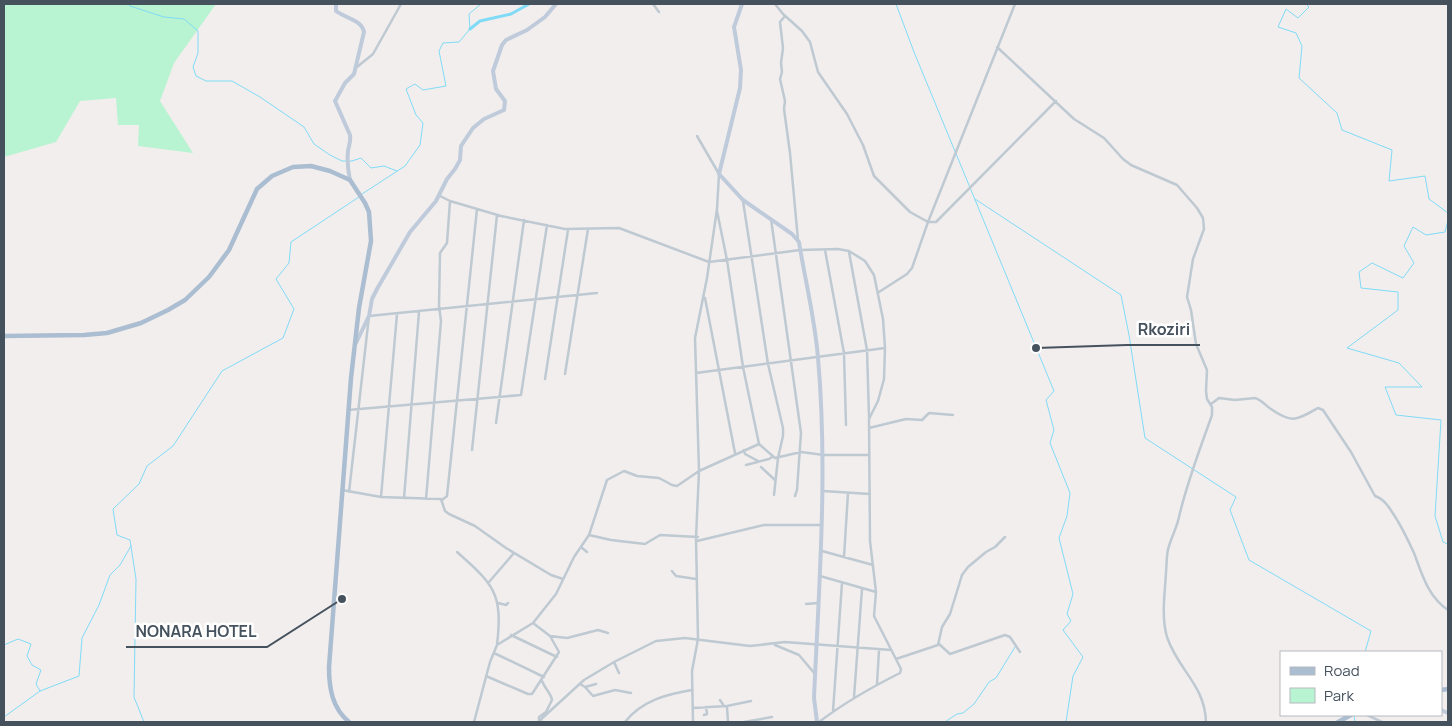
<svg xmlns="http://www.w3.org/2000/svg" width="1452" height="726" font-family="Manrope,sans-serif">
  <rect width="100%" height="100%" fill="#f2eeee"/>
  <!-- green -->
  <path fill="#b8f4d1" d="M 4,4 L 216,4 L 174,63 L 160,101 L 193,153 L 138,146 L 139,125 L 118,125 L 116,98 L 80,101 L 56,142 L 4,157 Z"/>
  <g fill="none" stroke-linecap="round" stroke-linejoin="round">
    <!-- stream -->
    <path stroke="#80dbf6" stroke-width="1" d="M 128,4 L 130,6 L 164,17 L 184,19 L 198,31 L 198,53 L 193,67 L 196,76 L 206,81 L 232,81 L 260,97 L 304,127 L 314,144 L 330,155 L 342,161 L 352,161 L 361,158 L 371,168 L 384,166 L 397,171
      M 896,4 L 914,52 L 1054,391 L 1046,400 L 1054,430 L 1050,443 L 1070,493 L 1067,516 L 1059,538 L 1073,594 L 1067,614 L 1071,621 L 1063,630 L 1083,657 L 1073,676 L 1066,722
      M 1306,4 L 1309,7 L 1298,18 L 1286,9 L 1278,27 L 1296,33 L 1302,46 L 1299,78 L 1337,113 L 1342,130 L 1392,150 L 1389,181 L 1425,176 L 1429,199 L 1448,213
      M 362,194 L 405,166 L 420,145 L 423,123 L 416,115 L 406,89 L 415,84 L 423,90 L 446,86 L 439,51 L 443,43 L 459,42 L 470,29 L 469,14 L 481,4
      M 975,199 L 1121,295 L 1129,335 L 1145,438 L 1236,497 L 1230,510 L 1249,560 L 1371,631 L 1365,652
      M 1448,220 L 1445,232 L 1426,235 L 1413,227 L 1404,246 L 1414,263 L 1403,278 L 1372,263 L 1359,272 L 1361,288 L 1398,292 L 1398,310 L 1347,348 L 1399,363 L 1422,387 L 1385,387 L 1396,415 L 1441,420 L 1435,516 L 1443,542 L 1448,544
      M 4,645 L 18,639 L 31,644 L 27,656 L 32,665 L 41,670 L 36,684 L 40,691
      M 1354,716 L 1355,722
      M 4,717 L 40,691 L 79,676 L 82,638 L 99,605 L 110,575 L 120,565 L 131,546
      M 144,722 L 134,697 L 136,579 L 130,540 L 117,535 L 113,509 L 139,484 L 147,466 L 173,446 L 222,371 L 283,338 L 294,309 L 276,279 L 289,263 L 291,242 L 359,197
      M 945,722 L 957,714 L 963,713 L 974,704 L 989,682 L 996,678 L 1015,647"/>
    <!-- canal -->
    <path stroke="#80dbf6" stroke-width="3" d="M 470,29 L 480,21 L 511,14 L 529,4"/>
    <!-- street -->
    <path stroke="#bec9d2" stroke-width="2.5" d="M 653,4 L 659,12
      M 775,4 L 783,14 L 802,31 L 810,42 L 818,72 L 847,114 L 863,145 L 874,176 L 910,212 L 928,222 L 936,222 L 1056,101
      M 785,16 L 780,22 L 783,48 L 781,63 L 782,72 L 780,79 L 785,101 L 784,109 L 790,153 L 798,240
      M 997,47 L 1074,119 L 1104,138 L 1123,159 L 1131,165 L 1177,185 L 1197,208 L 1203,218 L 1204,229 L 1193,259 L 1187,297 L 1191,310 L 1196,344 L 1207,370 L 1206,391 L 1207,399 L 1212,407 L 1212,415 C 1200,449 1187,482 1179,517 C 1177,527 1172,536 1169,546 C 1166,554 1167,563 1166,572 C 1165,593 1161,616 1167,637 C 1178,670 1205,685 1206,722
      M 357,67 L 373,54 L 401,4
      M 440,196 L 450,201 L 501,216 L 565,229 L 619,228 L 709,262 L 800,250 L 838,249 L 849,251 L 865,261 L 874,275 L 883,319 L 885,348 L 884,379 L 878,401 L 869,419 L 870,541 L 876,592 L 874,616 L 901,669 L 900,673 C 872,687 844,703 819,722
      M 743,201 L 768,364 L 783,428 L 783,436 L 778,458 L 774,495
      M 717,211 L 727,260 L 743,367 L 759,444 L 775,458 L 801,452 L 824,455 L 869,455
      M 771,219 L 801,433 L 797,490 L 795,496
      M 825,250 L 844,353 L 846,425
      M 849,252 L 867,350 L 869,417
      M 879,292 L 907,274 L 912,268 L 928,222 L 1015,4
      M 705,298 L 735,453
      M 696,373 L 885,348
      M 565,374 L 588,229
      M 545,379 L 568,230
      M 1211,404 L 1219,398 L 1235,400 L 1255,398 C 1262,400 1266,406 1271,409 C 1292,424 1297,420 1318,408 L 1323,410 L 1351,452 L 1375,496 C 1384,499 1389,507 1394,515 C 1402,527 1408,540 1414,553 C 1422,574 1428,597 1448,610
      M 348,410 L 521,395 L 547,225
      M 496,423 L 524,220
      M 869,428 L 906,419 L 922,420 L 929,413 L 953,415
      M 472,450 L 497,215
      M 744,450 L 745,454 L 758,461
      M 746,465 L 769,459 L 772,457
      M 761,467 L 775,480
      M 342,490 L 381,497 L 397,314
      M 823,491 L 870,494
      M 349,492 L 369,316 L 597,293
      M 381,497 L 441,499 L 445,511 L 449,514 L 475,526 L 506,548 L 551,575 L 563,579
      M 404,498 L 419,312
      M 426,499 L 441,321 L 439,306 L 440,253 L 447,243 L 450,201
      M 442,500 L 447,496 L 477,209
      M 589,535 L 611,540 L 645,544 L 660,535 L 698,537
      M 697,541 L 764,525 L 822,525
      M 581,547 L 587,552
      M 822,551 L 873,565
      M 457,552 C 494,585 503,593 497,645
      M 844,557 L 848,493
      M 672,571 L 676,576 L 696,579
      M 820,576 L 876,592
      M 489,582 L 514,553
      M 498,603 L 506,605 L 508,603
      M 806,604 L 818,603
      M 511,635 L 557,657
      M 550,636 L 567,638 L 598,630 L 608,633
      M 939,644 L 950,654 L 1005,635 L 1010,637 L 1020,652
      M 775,645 L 799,655 L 815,674
      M 494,653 L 544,677
      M 896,659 L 938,645 L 942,627 L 950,614 L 962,575 L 968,567 L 986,552 L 995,547 L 1005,537
      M 614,662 L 619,673
      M 486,676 L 528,694 L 532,694 L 559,652 L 550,636 L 533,623
      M 542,681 C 545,689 551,693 552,700 L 546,712 L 539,717 L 539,721 L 543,722
      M 580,684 L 585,687 L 596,684
      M 877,684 L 879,650
      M 585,687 L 593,696 L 615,690 L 631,693
      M 854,697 L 862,589
      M 720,700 L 724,706
      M 727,707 L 728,722
      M 693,708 L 727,706 L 751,701
      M 833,711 L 842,583
      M 704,715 L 707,714 L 706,707
      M 1367,715 L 1382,722
      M 474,722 L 490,662 L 497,645 L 533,623 L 556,594 L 574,557 L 589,535 L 607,480 L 624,471 L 637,476 L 659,478 L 672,485 L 677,486 L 699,471 L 759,444
      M 538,722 L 584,680 L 614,662 L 656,641 L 685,638 L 750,646 L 785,642 L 891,650
      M 625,722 C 641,701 667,694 692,690
      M 693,722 L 692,671 L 698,639 L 696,538 L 699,471 L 695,338 L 707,278 L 717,209 L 719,174 L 697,136
      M 744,722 L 772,717"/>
    <!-- secondary -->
    <path stroke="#bfcbda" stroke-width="4" d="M 336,4 L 336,11 C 345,18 362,20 364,32 L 354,74 L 345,83 L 335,101 L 350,135 C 351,141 349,145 348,151 C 347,161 348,171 350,180
      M 742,4 L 734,27 L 741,70 L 740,88 L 719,174 L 743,200 L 792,234 L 799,242 C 805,280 815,319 818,358 C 828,471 819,584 814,698 L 817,722
      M 356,343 L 369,316 L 372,299 L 377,289 L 410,232 L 436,201 L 447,179 L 455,169 L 460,160 L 461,146 L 473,128 L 484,119 L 504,110 L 505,101 L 496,89 L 493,71 L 502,45 L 506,40 L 527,30 L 545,17 L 556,4
      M 1441,710 L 1448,713"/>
    <!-- primary -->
    <path stroke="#abbdd1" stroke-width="4.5" d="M 4,336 L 84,335 L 107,333 L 141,323 L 168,310 L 185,300 L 209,277 L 229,250 L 257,189 L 272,176 L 293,167 L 311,166 L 330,171 L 350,180 L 365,203 L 369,212 L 371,241 L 359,308 L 351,378 L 329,667 C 329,688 332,708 349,722
      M 1441,690 L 1448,689
      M 1338,722 L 1351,715"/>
  </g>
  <!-- callouts -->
  <path fill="none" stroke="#45525e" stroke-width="2" d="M1036 348L1127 345H1200M342 599L267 647H126"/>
  <g fill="#45525e" stroke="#fff" stroke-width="2">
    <circle cx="1036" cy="348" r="5"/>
    <circle cx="342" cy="599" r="5"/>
  </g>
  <g font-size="16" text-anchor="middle" font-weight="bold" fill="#45525e" stroke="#fff" stroke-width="5" stroke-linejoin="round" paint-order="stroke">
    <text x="1164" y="335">Rkoziri</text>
    <text x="196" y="637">NONARA HOTEL</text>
  </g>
  <!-- border -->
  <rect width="1452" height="726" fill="none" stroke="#45525e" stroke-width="10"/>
  <!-- legend -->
  <rect x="1280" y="651" width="162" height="65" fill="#ffffff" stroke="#b5babf"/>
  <rect x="1290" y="667" width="25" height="8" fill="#abbdd1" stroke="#b5babf"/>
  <text x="1324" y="676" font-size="15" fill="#45525e">Road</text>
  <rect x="1290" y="688" width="25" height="15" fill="#b8f4d1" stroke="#b5babf"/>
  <text x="1324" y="701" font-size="15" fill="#45525e">Park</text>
</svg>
